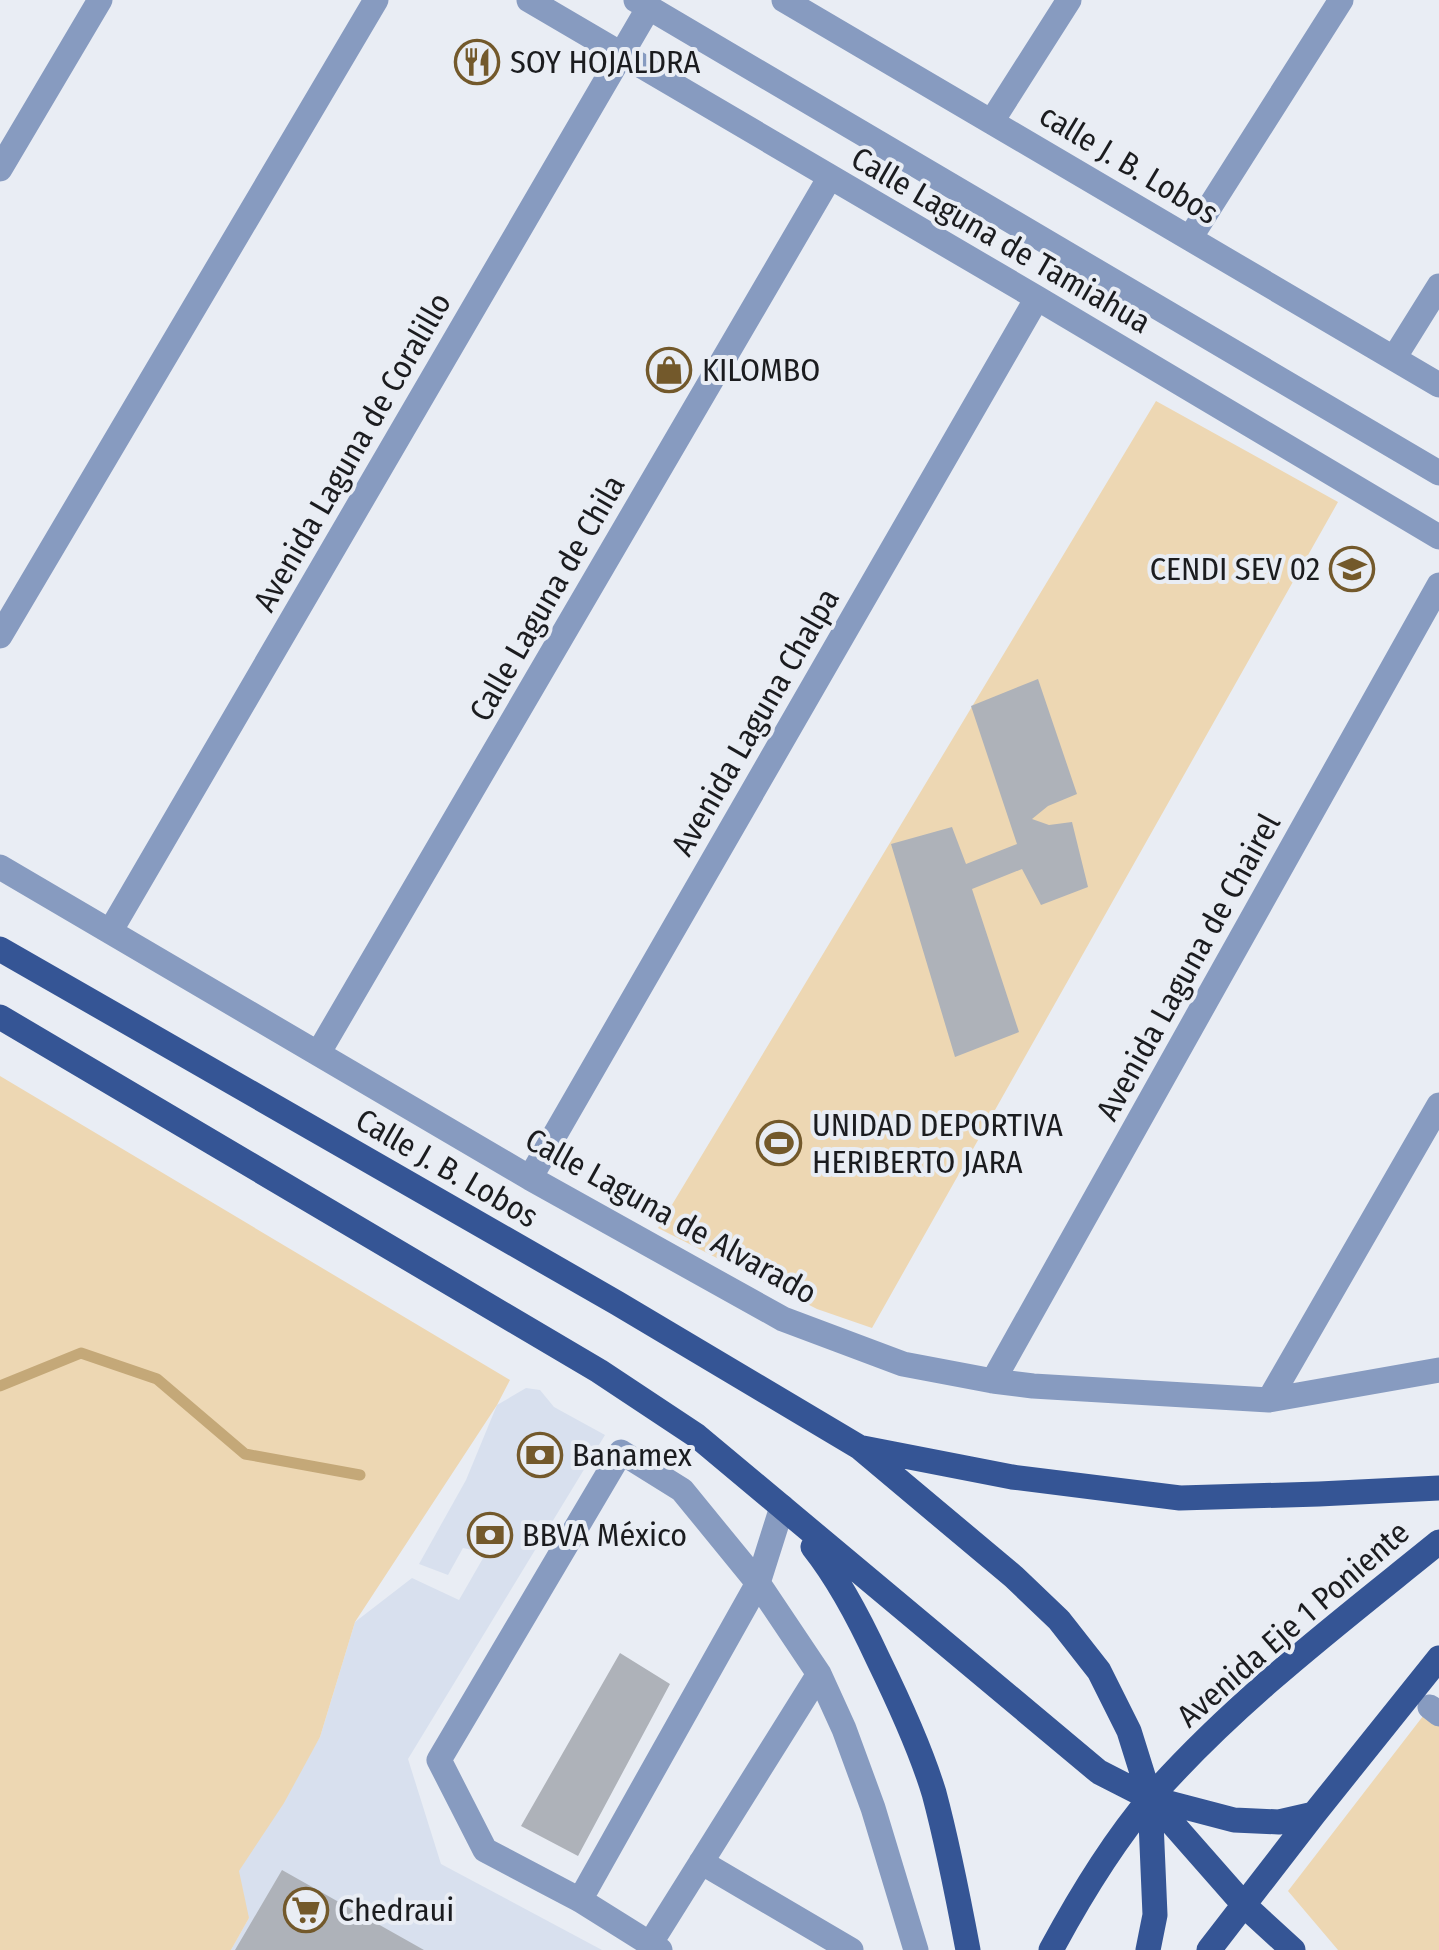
<svg xmlns="http://www.w3.org/2000/svg" width="1439" height="1950" font-family="'Fira Sans Condensed',sans-serif">
  <rect width="100%" height="100%" fill="#e9edf4"/>
  <!-- built -->
  <path fill="#d8e0ee" d="M 526,1388 L 540,1390 L 554,1407 L 605,1435 L 408,1759 L 441,1864 L 602,1950 L 231,1950 L 249,1918 L 224,1895 L 320,1737 L 355,1622 L 412,1578 L 459,1600 L 486,1553 L 463,1548 L 448,1575 L 419,1564 L 466,1480 L 497,1405 Z"/>
  <!-- green -->
  <path fill="#edd7b3" d="M 1156,401 L 1338,502 L 872,1328 L 817,1309 L 658,1228 Z
    M 0,1076 L 510,1380 L 497,1405 L 355,1622 L 320,1737 L 284,1803 L 239,1871 L 249,1918 L 231,1950 L 0,1950 Z
    M 1430,1707 L 1439,1715 L 1439,1950 L 1338,1950 L 1288,1891 Z"/>
  <g fill="none" stroke-linecap="round" stroke-linejoin="round">
    <!-- stream -->
    <path stroke="#c4a878" stroke-width="11" d="M 0,1386 L 81,1353 L 157,1379 L 245,1454 L 360,1475"/>
  </g>
  <!-- building -->
  <path fill="#aeb2b9" d="M 1038,679 L 1077,794 L 1048,806 L 1032,819 L 1049,825 L 1072,822 L 1088,887 L 1041,905 L 1022,869 L 972,889 L 1019,1032 L 955,1057 L 891,844 L 952,827 L 966,864 L 1017,844 L 971,706 Z
    M 620,1653 L 670,1684 L 578,1856 L 521,1826 Z
    M 282,1870 L 424,1950 L 235,1950 Z"/>
  <g fill="none" stroke-linecap="round" stroke-linejoin="round">
    <!-- minor -->
    <path stroke="#879bc0" stroke-width="25" d="M 529,0 L 1037,298 L 1439,537
      M 636,0 L 1439,473
      M 784,0 L 1439,385
      M 992,121 L 1069,0
      M 0,169 L 100,0
      M 1190,238 L 1341,0
      M 1394,358 L 1439,286
      M 0,636 L 376,0
      M 0,867 L 530,1178 L 783,1319 L 903,1364 L 993,1381 L 1033,1386 L 1269,1400 L 1439,1370
      M 111,930 L 649,7
      M 319,1052 L 830,177
      M 530,1178 L 1037,298
      M 993,1381 L 1439,585
      M 1269,1400 L 1439,1105
      M 1430,1707 L 1439,1714
      M 701,1862 L 851,1950
      M 580,1900 L 758,1583 L 782,1507
      M 650,1944 L 819,1674
      M 660,1950 L 580,1900 L 485,1850 L 439,1760 L 621,1452 L 682,1490 L 758,1583 L 819,1674 L 844,1729 L 873,1808 L 916,1950"/>
    <!-- major -->
    <path stroke="#355595" stroke-width="25" d="M 0,949 L 617,1303 L 859,1447 L 1014,1577 L 1059,1620 L 1099,1671 L 1129,1731 L 1150,1798 L 1155,1915 L 1148,1950
      M 0,1017 L 599,1371 L 697,1436 L 1099,1772 L 1150,1798 L 1234,1820 L 1279,1822 L 1314,1814
      M 863,1448 L 1012,1477 L 1180,1498 L 1319,1494 L 1439,1488
      M 813,1547 C 840,1581 860,1620 878,1659 C 899,1702 920,1747 934,1793 C 948,1845 958,1897 968,1950
      M 1150,1798 L 1245,1906 L 1293,1950
      M 1051,1950 C 1080,1896 1112,1843 1152,1796 C 1237,1700 1339,1623 1439,1542
      M 1209,1950 L 1314,1814 L 1439,1658"/>
  </g>
  <!-- icons -->
  <defs>
    <symbol id="restaurant-ring" viewBox="-11 -11 22 22"><circle r="9.5" fill="#e9edf4" stroke="#73592b" stroke-width="1.5"/><path d="M-5-6h1v4h1v-4h1v4h1v-4h1v5L-1.5 .5V6h-2V.5L-5-1ZM5-6V6H3V1.5H1.5Q1.5-4 5-6Z" fill="#73592b"/></symbol>
    <symbol id="shop-ring" viewBox="-11 -11 22 22"><circle r="9.5" fill="#e9edf4" stroke="#73592b" stroke-width="1.5"/><path d="M-5-2.5h2.3a2.7 3.5 0 0 1 5.4 0H5L5.5 6h-11ZM-1.5-2.5h3a1.5 2.3 0 0 0-3 0Z" fill="#73592b"/></symbol>
    <symbol id="school-ring" viewBox="-11 -11 22 22"><circle r="9.5" fill="#e9edf4" stroke="#73592b" stroke-width="1.5"/><path d="M0-5L7-2L0 1L-7-2ZM-4 1L0 2.5L4 1V4Q0 6-4 4Z" fill="#73592b"/></symbol>
    <symbol id="stadium-ring" viewBox="-11 -11 22 22"><circle r="9.5" fill="#e9edf4" stroke="#73592b" stroke-width="1.5"/><path d="M0-5a6.5 5 0 1 0 0 10a6.5 5 0 1 0 0-10ZM-3.5-1.8h7v3.6h-7Z" fill="#73592b"/></symbol>
    <symbol id="bank-ring" viewBox="-11 -11 22 22"><circle r="9.5" fill="#e9edf4" stroke="#73592b" stroke-width="1.5"/><path d="M-6-4H6V4H-6ZM0-2.3a2.3 2.3 0 1 0 0 4.6a2.3 2.3 0 1 0 0-4.6Z" fill="#73592b"/></symbol>
    <symbol id="supermarket-ring" viewBox="-11 -11 22 22"><circle r="9.5" fill="#e9edf4" stroke="#73592b" stroke-width="1.5"/><path d="M-6-5.5h2.5l.6 2H6L4.5 2H-2.5L-4.4-4H-6ZM-1.5 3.2a1.3 1.3 0 1 0 .1 0ZM3 3.2a1.3 1.3 0 1 0 .1 0Z" fill="#73592b"/></symbol>
  </defs>
  <g fill-rule="evenodd">
    <use href="#restaurant-ring" x="452" y="37" width="50" height="50"/>
    <use href="#shop-ring" x="644" y="345" width="50" height="50"/>
    <use href="#school-ring" x="1327" y="544" width="50" height="50"/>
    <use href="#stadium-ring" x="754" y="1118" width="50" height="50"/>
    <use href="#bank-ring" x="515" y="1430" width="50" height="50"/>
    <use href="#bank-ring" x="465" y="1510" width="50" height="50"/>
    <use href="#supermarket-ring" x="281" y="1885" width="50" height="50"/>
  </g>
  <g text-anchor="middle" dominant-baseline="central" stroke-width="8" stroke-linejoin="round" paint-order="stroke">
    <!-- poi labels -->
    <g font-size="32" fill="#1b1c1f" stroke="#e9edf4" text-anchor="start">
      <text x="510" y="62">SOY HOJALDRA</text>
      <text x="702" y="370">KILOMBO</text>
      <text x="1320" y="569" text-anchor="end">CENDI SEV 02</text>
      <text x="812" y="1125">UNIDAD DEPORTIVA<tspan x="812" dy="37">HERIBERTO JARA</tspan></text>
      <text x="572" y="1455">Banamex</text>
      <text x="522" y="1535">BBVA México</text>
      <text x="338" y="1910">Chedraui</text>
    </g>
    <!-- street labels -->
    <g font-size="32" fill="#1b1c1f" stroke="#e9edf4">
      <text transform="translate(1129 164) rotate(31)">calle J. B. Lobos</text>
      <text transform="translate(1001 240) rotate(30)">Calle Laguna de Tamiahua</text>
      <text transform="translate(352 452) rotate(-60)">Avenida Laguna de Coralillo</text>
      <text transform="translate(547 598) rotate(-60)">Calle Laguna de Chila</text>
      <text transform="translate(755 722) rotate(-60)">Avenida Laguna Chalpa</text>
      <text transform="translate(1188 967) rotate(-61)">Avenida Laguna de Chairel</text>
      <text transform="translate(447 1168) rotate(30)">Calle J. B. Lobos</text>
      <text transform="translate(671 1216) rotate(29)">Calle Laguna de Alvarado</text>
      <text transform="translate(1293 1624) rotate(-41)">Avenida Eje 1 Poniente</text>
    </g>
  </g>
</svg>
